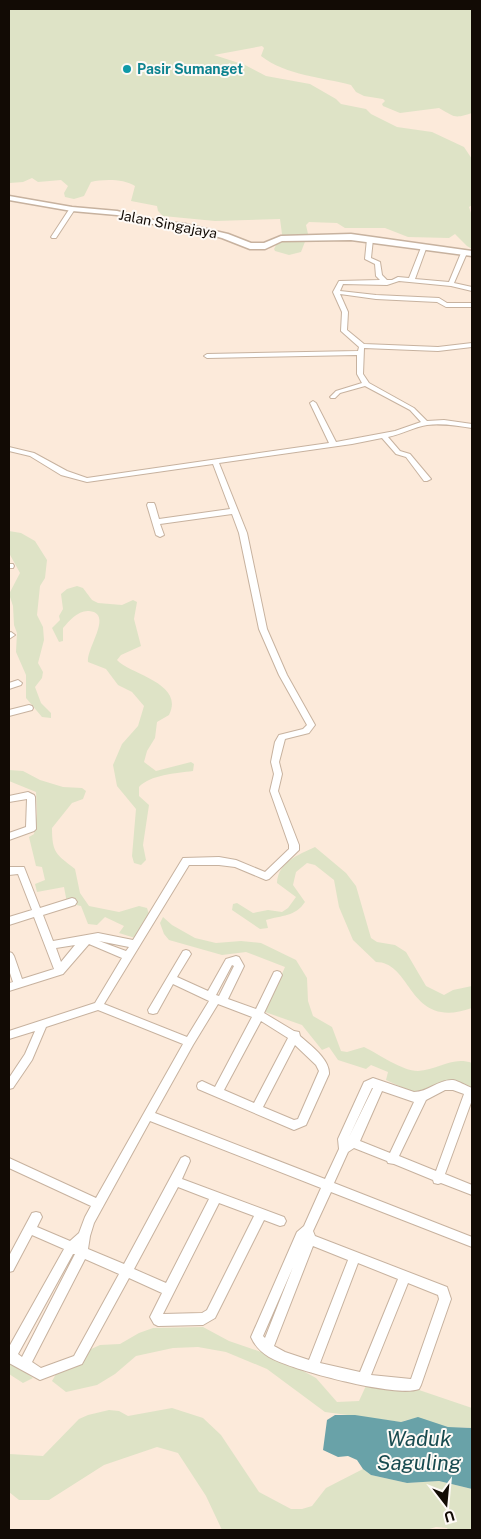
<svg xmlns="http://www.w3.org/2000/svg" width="481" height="1539" font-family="'Public Sans',sans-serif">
  <rect width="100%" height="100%" fill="#fceada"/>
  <!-- green -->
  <path fill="#dee3c6" d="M 9,9 L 472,9 L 472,113 C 454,119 455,117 439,108 L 400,113 L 383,106 L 382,104 L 385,101 L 383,99 L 364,96 L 356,92 L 351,85 C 322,77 287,76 261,56 L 264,48 L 262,46 L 214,55 L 245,65 L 266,76 L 310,84 L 336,99 L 341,104 L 366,109 L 371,114 L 397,127 L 432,132 L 464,147 L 472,159 L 472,205 L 469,207 L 472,216 L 472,249 L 467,246 L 455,234 L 449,238 L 408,237 L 385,228 L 345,228 L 337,223 L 309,222 L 306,225 L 308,234 L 301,252 L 289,255 L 275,251 L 274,249 L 282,234 L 280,219 L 215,221 L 163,216 L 158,211 L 157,206 L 131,201 L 135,186 C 124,179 104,179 91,182 L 84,196 L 74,199 L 65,197 L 64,193 L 68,186 L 61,180 L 38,182 L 32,178 L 23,182 L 9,183 Z
    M 9,531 L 21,533 L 35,541 L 47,560 L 45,578 L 40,586 L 37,615 L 43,627 L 44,640 L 38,663 L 43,672 L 42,678 L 35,687 L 41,703 L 51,713 L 51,718 L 42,717 L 26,698 L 26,675 L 16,652 L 17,633 L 14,625 L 13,606 L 9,594 L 20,573 L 9,553 Z
    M 77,586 L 83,588 L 92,600 L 98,603 L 122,605 L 133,600 L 137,602 L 134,619 L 141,646 L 121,655 L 117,660 C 131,675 185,683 169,715 L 157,722 L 155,738 L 147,751 L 144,762 L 156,771 L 191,762 L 194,764 L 193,771 C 176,773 150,775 139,787 L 139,796 L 149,805 L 143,845 L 146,860 L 141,865 L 134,863 L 132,856 L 136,809 L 117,786 L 113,765 L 122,744 L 138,726 L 144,706 L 132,692 L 118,685 L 106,669 L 88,662 C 86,648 114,613 89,611 C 78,610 69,621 63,628 L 63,641 L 59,642 L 52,628 L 60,620 L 59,616 L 63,609 L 61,594 L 67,589 Z
    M 9,770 L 23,771 L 40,780 L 63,787 L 82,788 L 86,791 L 83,799 L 72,803 L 52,828 C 52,853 56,854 75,869 L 80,893 L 89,906 L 119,912 L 139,906 L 147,908 L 149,914 L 135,938 L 119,933 L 124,926 L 105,917 L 97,925 L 88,924 L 81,906 L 67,903 L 64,887 L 37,892 L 35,884 L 45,880 L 42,867 L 36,866 L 29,837 L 34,834 L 37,814 L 36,792 L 9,781 Z
    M 315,847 L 346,873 L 356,886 L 371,938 L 377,942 L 395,945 L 406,952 L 426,986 L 444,995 L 453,990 L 472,986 L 472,1008 C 408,1031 413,962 376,962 L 353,940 L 339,907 L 334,880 L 315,865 L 307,863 L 296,872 L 293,885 L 305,902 C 295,917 282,915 266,920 L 268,928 L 260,929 L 232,910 L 233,904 L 237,903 L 253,913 L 268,910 L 282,912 L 288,908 L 296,897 L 277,883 C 278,862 298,855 315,847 Z
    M 163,917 L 172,925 L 195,938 L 216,943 L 241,941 L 261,943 L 296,960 L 307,978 L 308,1001 L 313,1016 L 332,1027 L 341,1051 L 347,1052 L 364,1047 C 379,1054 402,1071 418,1071 C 438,1070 452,1056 472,1063 L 472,1090 L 452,1082 L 421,1096 L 386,1080 L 388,1072 L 371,1065 L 366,1069 L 338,1060 L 329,1047 L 322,1050 L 302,1025 L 265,1012 L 285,967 L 246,952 L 222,955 L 169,940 L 164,934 L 160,923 Z
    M 203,1327 L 229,1341 L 270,1355 L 294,1366 L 316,1378 L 337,1402 L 359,1401 L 370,1377 L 402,1389 L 419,1390 L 472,1408 L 472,1428 C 464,1427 455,1428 448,1427 C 429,1423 421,1414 401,1422 L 325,1412 L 267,1369 L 226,1352 L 198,1347 L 173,1348 L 136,1356 L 115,1374 L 97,1385 L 66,1392 L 52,1381 L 63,1362 L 100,1345 L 120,1344 L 139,1333 L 153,1328 Z
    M 9,1361 L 33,1378 L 23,1383 L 9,1374 Z
    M 172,1408 L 203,1418 L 221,1435 L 259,1492 L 291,1509 L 302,1509 L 312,1506 L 326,1488 L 363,1469 L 371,1475 L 407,1483 L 439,1481 L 472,1489 L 472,1530 L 448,1530 L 447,1528 L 436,1527 L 426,1530 L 222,1530 L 206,1496 L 178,1453 L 157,1447 L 104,1465 L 49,1500 L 19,1500 L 9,1492 L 9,1454 L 43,1456 L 79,1419 L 88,1415 L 109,1410 L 119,1411 L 128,1416 Z"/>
  <!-- water -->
  <path fill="#69a2a8" d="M 335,1415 L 355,1415 L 401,1422 L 418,1417 L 448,1427 L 472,1428 L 472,1489 L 439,1481 L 407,1483 L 371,1475 L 363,1469 L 357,1460 L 348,1456 L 338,1457 L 323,1450 L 327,1420 Z"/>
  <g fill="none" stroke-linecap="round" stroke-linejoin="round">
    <defs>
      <path id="street" d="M 70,208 L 75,209 L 56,238 L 52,238 L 51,237 Z
        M 370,237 L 373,239 L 371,258 L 380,262 L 382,275 L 387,280 L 392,280 L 398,277 L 409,278 L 422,245 L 427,246 L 415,279 L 449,282 L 461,253 L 464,251 L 467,253 L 454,283 L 472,287 L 472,291 L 451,286 L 399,281 L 387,285 L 343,284 L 340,291 L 376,295 L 439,298 L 447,303 L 472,303 L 472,307 L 446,307 L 437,302 L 376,299 L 340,294 L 348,312 L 347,330 L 364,344 L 438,347 L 472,343 L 472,347 L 438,351 L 364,348 L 363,374 L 369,383 L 414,408 L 427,421 L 444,420 L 472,424 L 472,428 C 457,426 443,423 427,425 C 414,427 402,434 388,437 L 400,451 L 410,454 L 431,479 L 427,481 L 424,481 L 406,457 L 396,454 L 382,438 L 352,444 L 219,463 L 247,533 L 267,629 L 287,675 L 315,725 L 309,733 L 285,739 L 279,762 L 282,774 L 278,791 L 299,845 L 299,850 L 269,879 L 266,880 L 235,867 L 219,865 L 189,865 L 104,1004 L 187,1037 L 209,1001 L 173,984 L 157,1013 L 153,1014 L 149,1013 L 148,1010 L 183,951 L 186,950 L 189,951 L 191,954 L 177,977 L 208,991 L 226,959 L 236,956 L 239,957 L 244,966 L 228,999 L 256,1009 L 274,972 L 277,971 L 280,972 L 282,975 L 264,1013 L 294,1031 L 299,1032 L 300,1036 C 310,1045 330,1059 329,1074 L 306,1125 L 294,1130 L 198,1089 L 197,1086 L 198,1083 L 202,1081 L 215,1087 L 252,1017 L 218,1004 L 193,1045 L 155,1113 L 325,1179 L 339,1149 L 338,1139 L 364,1082 L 373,1078 L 414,1092 C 428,1092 439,1079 453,1080 C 459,1081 466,1086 472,1088 L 472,1100 L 445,1174 L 472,1185 L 472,1195 L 441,1183 L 438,1184 L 434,1183 L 433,1180 L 394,1164 L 388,1163 L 387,1161 L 354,1148 L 348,1152 L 334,1183 L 472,1237 L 472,1247 L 331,1192 L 313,1231 L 315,1236 L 447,1287 L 451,1299 L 421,1385 L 419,1389 C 397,1398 291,1370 269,1357 C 261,1352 255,1346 251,1337 L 297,1232 L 304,1226 L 321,1188 L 150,1121 L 94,1223 L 90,1236 L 88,1249 L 124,1264 L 181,1158 L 185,1156 L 189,1158 L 190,1161 L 182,1179 L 284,1217 L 286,1221 L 284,1225 L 280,1226 L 264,1220 L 215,1318 L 203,1325 L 158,1326 L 154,1324 L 150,1317 L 162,1293 L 129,1278 L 82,1364 L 40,1380 L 9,1363 L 9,1347 L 64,1249 L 32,1235 L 13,1271 L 9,1272 L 9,1256 L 32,1213 L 36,1212 L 40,1213 L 42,1217 L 37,1227 L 70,1241 L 79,1233 L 85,1217 L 91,1206 L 9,1168 L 9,1158 L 96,1198 L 183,1044 L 98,1010 L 46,1027 L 32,1060 L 13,1088 L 9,1089 L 9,1078 L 25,1054 L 35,1031 L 9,1039 L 9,1031 L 95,1003 L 122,958 L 89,944 L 63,974 L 9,991 L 9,983 L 13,982 L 9,970 L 9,952 L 12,953 L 14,956 L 22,979 L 54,969 L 34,917 L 9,925 L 9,917 L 32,910 L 18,874 L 9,875 L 9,867 L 24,867 L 40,908 L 72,898 L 75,899 L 77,902 L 75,905 L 43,915 L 53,941 L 98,933 L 133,940 L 183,858 L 219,857 L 236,860 L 265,872 L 289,849 L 289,845 L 270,791 L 274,774 L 271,762 L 275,742 L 279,735 L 303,729 L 307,725 L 279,675 L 259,629 L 239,533 L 232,514 L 160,524 L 164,535 L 160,537 L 156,535 L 147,505 L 148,503 L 154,503 L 155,505 L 159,519 L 230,509 L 213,464 L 87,482 L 61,475 L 30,456 L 9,451 L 9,447 L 34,453 L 67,471 L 87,478 L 329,443 L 310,403 L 313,401 L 316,403 L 336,442 L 395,431 L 421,422 L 410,410 L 365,386 L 340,393 L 335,398 L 331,398 L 330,397 L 336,391 L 362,383 L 357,374 L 357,355 L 207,358 L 204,356 L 207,354 L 358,351 L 359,347 L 341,331 L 342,312 L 333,292 L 339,281 L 380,280 L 376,276 L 375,264 L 365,259 L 367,239 ZM 99,941 L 129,947 L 126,951 ZM 75,945 L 61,962 L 56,948 ZM 232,965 L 234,966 L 219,996 L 216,995 ZM 261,1021 L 288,1038 L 254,1103 L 224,1090 ZM 295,1045 L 316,1065 L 319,1071 L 298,1119 L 294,1120 L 263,1107 ZM 372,1088 L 373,1088 L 349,1137 ZM 445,1090 L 453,1090 L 464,1094 L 436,1171 L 399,1156 L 426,1100 ZM 382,1091 L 414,1102 L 390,1153 L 360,1141 ZM 178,1187 L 209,1199 L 166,1283 L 134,1269 ZM 219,1203 L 254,1216 L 207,1310 L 202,1313 L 163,1314 ZM 313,1246 L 348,1260 L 309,1360 L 285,1352 L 274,1346 ZM 73,1254 L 75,1254 L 22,1357 L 18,1354 ZM 85,1259 L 119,1274 L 74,1356 L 41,1368 L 32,1362 ZM 358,1263 L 398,1279 L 360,1372 L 320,1363 ZM 293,1267 L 265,1338 L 263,1336 ZM 408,1283 L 438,1295 L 439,1299 L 411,1379 L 371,1375 Z
        M 9,564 L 13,564 L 14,566 L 13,568 L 9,568 Z
        M 11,632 L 15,635 L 9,639 L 9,633 Z
        M 18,680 L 22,683 L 21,685 L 9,689 L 9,683 Z
        M 29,705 L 32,706 L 33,708 L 32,710 L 9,716 L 9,710 Z
        M 28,792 L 34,795 L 35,797 L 36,829 L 34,831 L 9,840 L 9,833 L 26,827 L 27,799 L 9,802 L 9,796 Z"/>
      <path id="secondary" d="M 9,196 L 72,207 L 117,211 L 157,221 L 185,224 L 228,234 L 251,243 L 264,243 L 281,236 L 351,234 L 472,251 L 472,256 L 351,240 L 282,241 L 265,249 L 250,249 L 222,238 L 185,228 L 157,225 L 117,215 L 72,211 L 9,200 Z"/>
    </defs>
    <!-- street casing -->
    <use href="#street" stroke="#c7b29f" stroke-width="2"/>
    <!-- secondary casing -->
    <use href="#secondary" stroke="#c7b29f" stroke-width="3"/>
    <!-- street -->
    <use href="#street" fill="#fff" fill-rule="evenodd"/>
    <!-- secondary -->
    <use href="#secondary" fill="#fff" fill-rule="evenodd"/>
  </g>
  <!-- markers -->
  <circle fill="#0f9aa8" stroke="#fefaf6" stroke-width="2" cx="127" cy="69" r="5"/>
  <g text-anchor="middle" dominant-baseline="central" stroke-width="4" stroke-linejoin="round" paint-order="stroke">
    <!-- far-culture labels -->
    <g font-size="14" font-weight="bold" fill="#0d838f" stroke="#fefaf6" text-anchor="start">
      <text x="137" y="69">Pasir Sumanget</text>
    </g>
    <!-- far-street labels -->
    <g font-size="14" fill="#120b05" stroke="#fefaf6">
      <text transform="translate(168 224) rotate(11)">Jalan Singajaya</text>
    </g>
    <!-- near-water labels -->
    <g font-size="21" font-style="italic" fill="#184b50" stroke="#fefaf6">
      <text x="419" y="1438">Waduk<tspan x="419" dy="24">Saguling</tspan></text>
    </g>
  </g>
  <!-- border -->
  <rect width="481" height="1539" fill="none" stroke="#120b05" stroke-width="20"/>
  <!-- north arrow -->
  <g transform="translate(446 1504) rotate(164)" stroke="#fefaf6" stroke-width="4" paint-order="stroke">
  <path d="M0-4L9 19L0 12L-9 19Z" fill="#120b05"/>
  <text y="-8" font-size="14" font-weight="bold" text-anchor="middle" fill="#120b05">U</text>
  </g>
</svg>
